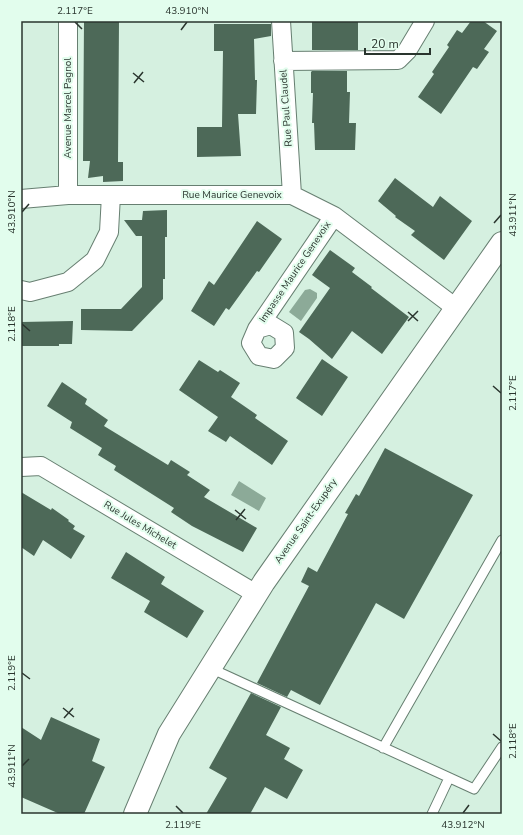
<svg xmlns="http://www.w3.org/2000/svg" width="523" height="835" font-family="'Nunito Sans',sans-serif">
  <rect width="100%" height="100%" fill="#d5f0e0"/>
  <!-- water -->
  <path fill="#8caa98" d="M 310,289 L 317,293 L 317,298 L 301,321 L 289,312 L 305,290 Z
    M 239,481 L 266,498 L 259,511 L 231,495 Z"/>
  <!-- building -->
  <path fill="#4d6958" d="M 84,21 L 119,21 L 118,162 L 123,162 L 123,181 L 103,182 L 103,176 L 88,178 L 90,161 L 83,161 Z
    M 312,21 L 358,21 L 358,50 L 312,50 Z
    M 471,21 L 483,21 L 497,31 L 484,49 L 489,52 L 477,69 L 473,67 L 441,114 L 418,97 L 434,74 L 432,72 L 449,47 L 447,45 L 457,30 L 462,33 Z
    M 214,24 L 271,24 L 271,36 L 254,39 L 255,80 L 257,80 L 256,114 L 238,114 L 241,156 L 197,157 L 197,127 L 222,127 L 223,51 L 214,51 Z
    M 312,71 L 347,71 L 347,92 L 350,92 L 349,123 L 356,123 L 355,150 L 315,150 L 314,123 L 312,123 L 313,93 L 311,93 L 311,72 Z
    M 395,178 L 433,207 L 440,196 L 472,221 L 444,260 L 411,235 L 415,231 L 395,217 L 396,216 L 378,201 Z
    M 167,210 L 167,237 L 165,237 L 165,279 L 163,279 L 163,299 L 132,331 L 81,330 L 81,309 L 121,309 L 142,287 L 142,236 L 136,236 L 124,220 L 142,220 L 143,211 Z
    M 257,221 L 282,239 L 259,272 L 257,271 L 229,310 L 226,308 L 214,326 L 191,311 L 209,281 L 214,285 Z
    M 330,250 L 355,268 L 352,272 L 372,287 L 371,288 L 409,317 L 382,354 L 352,331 L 332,359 L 309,339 L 299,332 L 330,288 L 312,275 Z
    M 73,321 L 72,344 L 59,344 L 59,346 L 21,346 L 21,322 Z
    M 322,359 L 348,377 L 322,416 L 296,398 Z
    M 199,360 L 218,372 L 220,370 L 240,383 L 231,397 L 257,415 L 255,418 L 288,441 L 272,465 L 230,436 L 226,442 L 208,431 L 218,417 L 179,390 Z
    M 62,382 L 87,399 L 85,404 L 108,420 L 104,426 L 168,465 L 171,460 L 190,472 L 187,475 L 210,490 L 204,497 L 257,528 L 243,552 L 192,526 L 171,512 L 174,508 L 114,470 L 116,466 L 98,455 L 102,448 L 70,428 L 72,422 L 47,406 Z
    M 385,448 L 473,495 L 404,619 L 376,603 L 320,705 L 291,690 L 287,697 L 257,683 L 309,586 L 301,582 L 308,567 L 317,572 L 348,514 L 345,513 L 356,494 L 359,496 Z
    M 21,492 L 51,510 L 52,508 L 69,520 L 68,521 L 75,526 L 73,529 L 85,536 L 71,559 L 43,540 L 34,556 L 21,547 Z
    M 126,552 L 165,577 L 161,584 L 204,611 L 187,638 L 144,612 L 150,601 L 111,578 Z
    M 251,693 L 281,707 L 266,735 L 290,748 L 284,759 L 303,770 L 287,799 L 265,787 L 250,814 L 206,814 L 227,778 L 209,768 Z
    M 51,717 L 100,739 L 92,761 L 105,767 L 84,814 L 60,814 L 21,797 L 21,727 L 41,740 Z"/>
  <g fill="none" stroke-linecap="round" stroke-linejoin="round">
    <defs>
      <path id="service" d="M 210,668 L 474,789 L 502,747
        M 383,748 L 502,540
        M 432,814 L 449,778"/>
      <path id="minor" d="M 68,21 L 68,195
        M 281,21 L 292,195
        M 283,61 L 398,60 L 407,51 L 425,21
        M 21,199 L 68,195 L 292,195 L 334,216 L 456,308
        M 21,290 L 30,292 L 68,282 L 95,260 L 109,232 L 111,195
        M 257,329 L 271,325 L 284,333 L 285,348 L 274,359 L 259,356 L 251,343 L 257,329 L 334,216
        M 21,467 L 41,466 L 256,594"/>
      <path id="tertiary" d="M 135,814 L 169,734 L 264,582 L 502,243"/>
    </defs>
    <!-- service casing -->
    <use href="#service" stroke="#677f71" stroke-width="11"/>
    <!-- minor casing -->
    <use href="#minor" stroke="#677f71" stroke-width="20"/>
    <!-- tertiary casing -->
    <use href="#tertiary" stroke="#677f71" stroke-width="24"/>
    <!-- service -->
    <use href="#service" stroke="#fff" stroke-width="9"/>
    <!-- minor -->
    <use href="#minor" stroke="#fff" stroke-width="18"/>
    <!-- tertiary -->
    <use href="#tertiary" stroke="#fff" stroke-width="22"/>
  </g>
  <!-- ticks -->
  <path fill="none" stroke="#2a352e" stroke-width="1.5" d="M 75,22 L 82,29M 181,30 L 187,22M 133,73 L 144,82M 134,83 L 143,72M 22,212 L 29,204M 494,223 L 501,215M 408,312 L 418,321M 408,321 L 418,311M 22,324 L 30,331M 493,386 L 501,393M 235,510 L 246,519M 236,520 L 245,509M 22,673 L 30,679M 63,708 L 74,717M 64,718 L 73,708M 493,734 L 501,741M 22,766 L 29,759M 176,806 L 183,813M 463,813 L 469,805"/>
  <g text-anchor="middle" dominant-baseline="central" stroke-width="4" stroke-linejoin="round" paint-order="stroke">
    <!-- street labels -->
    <g font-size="10" fill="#2a352e" stroke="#e2fded">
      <text transform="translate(68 108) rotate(-90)">Avenue Marcel Pagnol</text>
      <text transform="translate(286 108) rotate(-94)">Rue Paul Claudel</text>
      <text x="232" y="195">Rue Maurice Genevoix</text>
      <text transform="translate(295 272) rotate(-56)">Impasse Maurice Genevoix</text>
      <text transform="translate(306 521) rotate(-55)">Avenue Saint-Exupéry</text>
      <text transform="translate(140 525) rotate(31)">Rue Jules Michelet</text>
    </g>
  </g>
  <!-- border -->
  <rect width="523" height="835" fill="none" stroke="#e2fded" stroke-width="44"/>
  <!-- scale -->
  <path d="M365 48v6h65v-6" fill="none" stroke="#2a352e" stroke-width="2"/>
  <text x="371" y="48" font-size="12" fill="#2a352e" stroke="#e2fded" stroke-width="3" paint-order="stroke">20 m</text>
  <rect x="22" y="22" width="479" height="791" fill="none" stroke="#2a352e" stroke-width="1.5"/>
  <g font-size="10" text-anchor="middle" fill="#2a352e">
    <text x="75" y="14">2.117°E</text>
    <text x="187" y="14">43.910°N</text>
    <text transform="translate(11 212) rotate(-90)" y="4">43.910°N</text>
    <text transform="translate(512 215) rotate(-90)" y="4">43.911°N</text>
    <text transform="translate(11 324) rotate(-90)" y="4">2.118°E</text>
    <text transform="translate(512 393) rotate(-90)" y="4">2.117°E</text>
    <text transform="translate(11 673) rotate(-90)" y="4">2.119°E</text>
    <text transform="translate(512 741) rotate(-90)" y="4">2.118°E</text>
    <text transform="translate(11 766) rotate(-90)" y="4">43.911°N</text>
    <text x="183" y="828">2.119°E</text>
    <text x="463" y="828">43.912°N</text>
  </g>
</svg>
